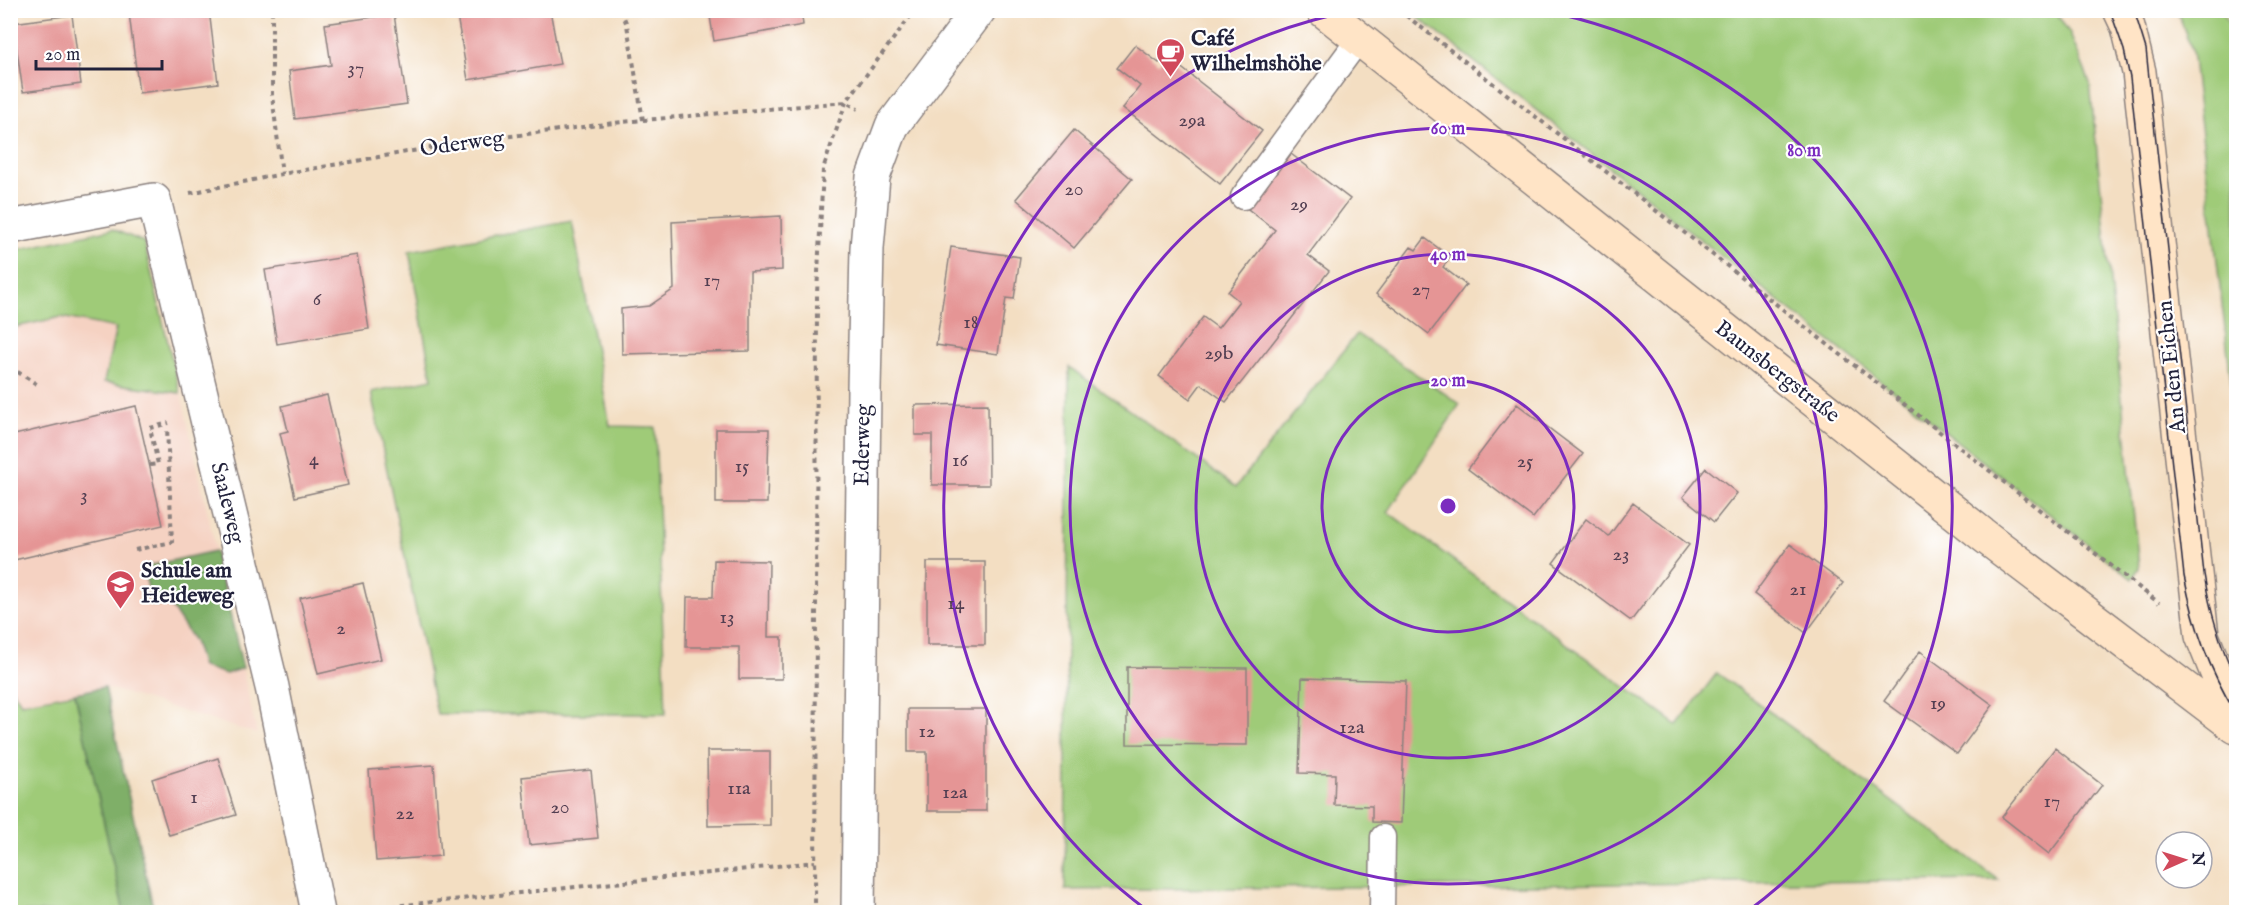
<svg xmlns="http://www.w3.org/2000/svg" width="2247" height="923" font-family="'IM FELL English',serif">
  <rect width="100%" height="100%" fill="#fff"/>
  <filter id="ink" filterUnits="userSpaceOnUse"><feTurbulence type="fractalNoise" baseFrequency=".0167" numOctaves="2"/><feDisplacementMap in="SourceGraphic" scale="12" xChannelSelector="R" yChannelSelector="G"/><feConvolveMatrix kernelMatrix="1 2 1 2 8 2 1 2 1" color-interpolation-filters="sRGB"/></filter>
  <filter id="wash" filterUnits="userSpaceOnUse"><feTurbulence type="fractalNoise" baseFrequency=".008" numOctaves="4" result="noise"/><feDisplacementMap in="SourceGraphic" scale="24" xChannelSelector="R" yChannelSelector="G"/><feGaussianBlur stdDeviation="1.35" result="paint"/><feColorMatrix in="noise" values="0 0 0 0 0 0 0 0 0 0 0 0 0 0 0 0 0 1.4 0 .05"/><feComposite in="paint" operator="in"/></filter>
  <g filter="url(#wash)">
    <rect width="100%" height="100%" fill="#f3dec2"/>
    <!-- built -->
    <path fill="#f5d2c2" d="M 112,229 L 144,242 L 169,340 L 257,734 L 105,687 L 154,912 L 11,912 L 10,251 Z"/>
    <!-- green -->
    <path fill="#9fcb78" stroke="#60765a" stroke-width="1.5" d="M 1410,11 L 2055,11 L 2070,34 L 2090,83 L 2139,568 L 2132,579 Z
      M 2177,11 L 2220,11 L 2236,33 L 2236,422 L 2192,50 Z
      M 572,221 L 610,426 L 655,427 L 666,714 L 437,714 L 371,392 L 432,379 L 409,251 Z
      M 112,229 L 144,242 L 180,393 L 104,382 L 116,328 L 61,317 L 11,328 L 11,251 Z
      M 1357,334 L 1460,404 L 1388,512 L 1677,725 L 1717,673 L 1999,880 L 1065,890 L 1069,367 L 1236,487 Z
      M 10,686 L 21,703 L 75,693 L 124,912 L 11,912 Z"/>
    <!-- forest -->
    <path fill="#7faf68" stroke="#506852" stroke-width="1.5" d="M 215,551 L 243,668 L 226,674 L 202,667 L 194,641 L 170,605 L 152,605 L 143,567 Z
      M 105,687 L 154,912 L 124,912 L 75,693 Z"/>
    <g id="blocks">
      <!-- building -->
      <path fill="#e59595" d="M 147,10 L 209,10 L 218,83 L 139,93 L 129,13 Z
        M 456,10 L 550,10 L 560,64 L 468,80 Z
        M 709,10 L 801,10 L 803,25 L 714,41 Z
        M 394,14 L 407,104 L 295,119 L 289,71 L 331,65 L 325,24 Z
        M 72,15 L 81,84 L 23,92 L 13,23 Z
        M 1135,45 L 1159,63 L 1165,55 L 1262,131 L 1220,184 L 1123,108 L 1140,86 L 1117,68 Z
        M 1074,130 L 1132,179 L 1074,248 L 1016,199 Z
        M 1291,154 L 1350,199 L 1308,255 L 1329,271 L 1226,402 L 1201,384 L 1190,399 L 1159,376 L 1203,317 L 1218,328 L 1239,301 L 1228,292 L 1275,230 L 1248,209 Z
        M 781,216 L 782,270 L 750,272 L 750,351 L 622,354 L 621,309 L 649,306 L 674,289 L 672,222 Z
        M 1425,238 L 1450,257 L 1443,267 L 1466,285 L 1429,334 L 1376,294 L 1411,247 L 1416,250 Z
        M 951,247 L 1020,257 L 1014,299 L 1006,298 L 998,354 L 936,345 Z
        M 357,255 L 369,329 L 277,344 L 265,270 Z
        M 327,395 L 348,485 L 295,497 L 280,433 L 288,431 L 282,406 Z
        M 988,404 L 989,485 L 932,485 L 932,435 L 915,435 L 915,405 Z
        M 1517,404 L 1583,454 L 1533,518 L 1468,469 Z
        M 136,406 L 163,525 L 10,561 L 10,436 Z
        M 716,429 L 769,429 L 767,503 L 716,503 Z
        M 1706,468 L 1737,493 L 1714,522 L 1683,497 Z
        M 1633,503 L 1689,545 L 1631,621 L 1553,563 L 1586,519 L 1609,536 Z
        M 1790,544 L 1843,583 L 1806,633 L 1754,594 Z
        M 714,560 L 769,561 L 768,637 L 782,637 L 782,679 L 739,679 L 739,647 L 686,647 L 687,597 L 713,597 Z
        M 927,562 L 985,562 L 985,645 L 927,645 Z
        M 363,583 L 381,659 L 318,674 L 300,598 Z
        M 1920,651 L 1993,705 L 1957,754 L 1884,701 Z
        M 1127,667 L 1247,668 L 1247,745 L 1127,744 Z
        M 1302,678 L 1406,681 L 1401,823 L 1372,822 L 1372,806 L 1334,805 L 1335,774 L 1299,773 Z
        M 908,709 L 986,709 L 986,811 L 927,811 L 927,752 L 908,752 Z
        M 2055,748 L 2102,785 L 2049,854 L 2002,817 Z
        M 707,751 L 770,751 L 770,825 L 708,826 Z
        M 218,758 L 236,815 L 169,835 L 152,779 Z
        M 434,765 L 441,856 L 376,861 L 369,770 Z
        M 591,770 L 598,838 L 529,845 L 522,777 Z"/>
    </g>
  </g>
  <g filter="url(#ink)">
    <use href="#blocks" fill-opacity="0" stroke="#8a807e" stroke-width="1.5"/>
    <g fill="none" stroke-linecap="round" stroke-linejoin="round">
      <defs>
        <path id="lane" d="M 1243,197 L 1359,39
          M 1382,912 L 1383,837"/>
        <path id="street" d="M 10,227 L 154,200 L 272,687 L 318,912
          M 858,912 L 864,389 L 867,248 L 873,177 L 892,126 L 979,10"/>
        <path id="secondary" d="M 1323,10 L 1983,535 L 2236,727
          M 2120,10 L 2128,27 L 2139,72 L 2202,636 L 2236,720"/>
      </defs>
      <!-- lane casing -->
      <use href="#lane" stroke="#8a807e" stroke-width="27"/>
      <!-- street casing -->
      <use href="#street" stroke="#8a807e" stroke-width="36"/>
      <!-- secondary casing -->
      <use href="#secondary" stroke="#8a807e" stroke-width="36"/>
      <!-- path -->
      <path stroke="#8a807e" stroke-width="4" stroke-dasharray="4.5 4.5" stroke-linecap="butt" d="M 272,10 L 272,95 L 282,174
        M 621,10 L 627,25 L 643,120
        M 1399,10 L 2159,603
        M 190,193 L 282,174 L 464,142 L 622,122 L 846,102 L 858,109
        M 10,367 L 38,385
        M 150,465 L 158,464 L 150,428 L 169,423
        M 135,550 L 172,542 L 167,427
        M 356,910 L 815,862
        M 815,912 L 817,294 L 823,169 L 846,102 L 915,10"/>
      <!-- lane -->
      <use href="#lane" stroke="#fff" stroke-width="24"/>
      <!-- street -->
      <use href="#street" stroke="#fff" stroke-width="33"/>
      <!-- secondary -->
      <use href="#secondary" stroke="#ffe4c6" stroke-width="33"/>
      <!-- tram -->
      <path stroke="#22223b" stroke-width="1.5" d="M 2110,10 L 2124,50 L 2130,78 L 2184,576 C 2195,630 2208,667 2236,714
        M 2134,10 L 2146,49 L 2149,78 L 2204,574 C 2210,612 2220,645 2236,680"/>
    </g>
  </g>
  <!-- distance rings -->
  <g fill="none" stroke="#7b2cbf" stroke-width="3">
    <circle cx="1448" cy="506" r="126"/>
    <circle cx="1448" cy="506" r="252"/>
    <circle cx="1448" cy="506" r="378"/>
    <path d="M1148 911A504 504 0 0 1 1352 11M1544 11A504 504 0 0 1 1748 911"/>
  </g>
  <!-- icons -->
  <defs>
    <symbol id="cafe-pin" viewBox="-11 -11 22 30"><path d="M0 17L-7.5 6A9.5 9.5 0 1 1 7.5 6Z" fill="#d1495b" stroke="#fff"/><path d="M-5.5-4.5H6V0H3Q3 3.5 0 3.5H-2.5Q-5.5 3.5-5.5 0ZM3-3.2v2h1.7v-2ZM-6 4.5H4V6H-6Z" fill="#fff"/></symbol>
    <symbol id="school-pin" viewBox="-11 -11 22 30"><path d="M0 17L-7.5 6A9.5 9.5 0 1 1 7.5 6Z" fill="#d1495b" stroke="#fff"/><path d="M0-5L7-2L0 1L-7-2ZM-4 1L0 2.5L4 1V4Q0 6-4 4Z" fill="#fff"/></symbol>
  </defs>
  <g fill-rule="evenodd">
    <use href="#cafe-pin" x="1154" y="36" width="33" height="45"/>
    <use href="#school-pin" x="104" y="568" width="33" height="45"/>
  </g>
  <g text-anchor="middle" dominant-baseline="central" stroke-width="4.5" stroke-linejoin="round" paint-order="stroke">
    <!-- number labels -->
    <g font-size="20" fill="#533f52">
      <text x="356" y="68">37</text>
      <text x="1192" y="120">29a</text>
      <text x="1074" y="189">20</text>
      <text x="1299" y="204">29</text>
      <text x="712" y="280">17</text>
      <text x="1421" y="289">27</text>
      <text x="317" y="299">6</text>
      <text x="971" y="322">18</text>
      <text x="1219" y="353">29b</text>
      <text x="314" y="459">4</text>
      <text x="960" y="460">16</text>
      <text x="1525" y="461">25</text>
      <text x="742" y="466">15</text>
      <text x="84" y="495">3</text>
      <text x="1621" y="554">23</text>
      <text x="1798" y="589">21</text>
      <text x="956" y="603">14</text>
      <text x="727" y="617">13</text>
      <text x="341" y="628">2</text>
      <text x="1938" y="703">19</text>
      <text x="1352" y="727">12a</text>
      <text x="927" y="731">12</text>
      <text x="739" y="788">11a</text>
      <text x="955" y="792">12a</text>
      <text x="194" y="797">1</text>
      <text x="2052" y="801">17</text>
      <text x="560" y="807">20</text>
      <text x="405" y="813">22</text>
    </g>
    <!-- poi labels -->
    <g font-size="22" font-weight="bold" fill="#22223b" stroke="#fff" text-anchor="start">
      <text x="1191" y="39">Café<tspan x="1191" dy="25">Wilhelmshöhe</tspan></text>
      <text x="141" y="571">Schule am<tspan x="141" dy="25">Heideweg</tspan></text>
    </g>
    <!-- street labels -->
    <g font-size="22" fill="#22223b" stroke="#fff">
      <text transform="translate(462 144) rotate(-8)">Oderweg</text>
      <text transform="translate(2172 367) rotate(-96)">An den Eichen</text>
      <text transform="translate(1777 372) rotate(38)">Baunsbergstraße</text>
      <text transform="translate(863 445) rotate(-89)">Ederweg</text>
      <text transform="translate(227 503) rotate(76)">Saaleweg</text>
    </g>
  </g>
  <circle cx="1448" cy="506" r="9" fill="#7b2cbf" stroke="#fff" stroke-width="3"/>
  <g font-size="18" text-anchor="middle" font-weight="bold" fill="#7b2cbf" stroke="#fff" stroke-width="4.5" stroke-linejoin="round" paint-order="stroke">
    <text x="1448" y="134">60 m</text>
    <text x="1804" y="156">80 m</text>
    <text x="1448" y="260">40 m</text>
    <text x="1448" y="386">20 m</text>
  </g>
  <!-- margin -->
  <rect width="2247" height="923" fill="none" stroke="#fff" stroke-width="36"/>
  <!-- north arrow -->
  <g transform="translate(2184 860) rotate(87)"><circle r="28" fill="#ffffff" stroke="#a7a7b1" stroke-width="1.5"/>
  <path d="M0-4.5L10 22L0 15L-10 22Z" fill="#d1495b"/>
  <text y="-9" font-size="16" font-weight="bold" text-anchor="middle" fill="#22223b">N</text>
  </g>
  <!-- scale -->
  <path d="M36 60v9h126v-9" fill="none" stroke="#22223b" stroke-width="3"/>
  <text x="45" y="60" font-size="18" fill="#22223b" stroke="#ffffff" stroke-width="4.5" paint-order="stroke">20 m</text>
</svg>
